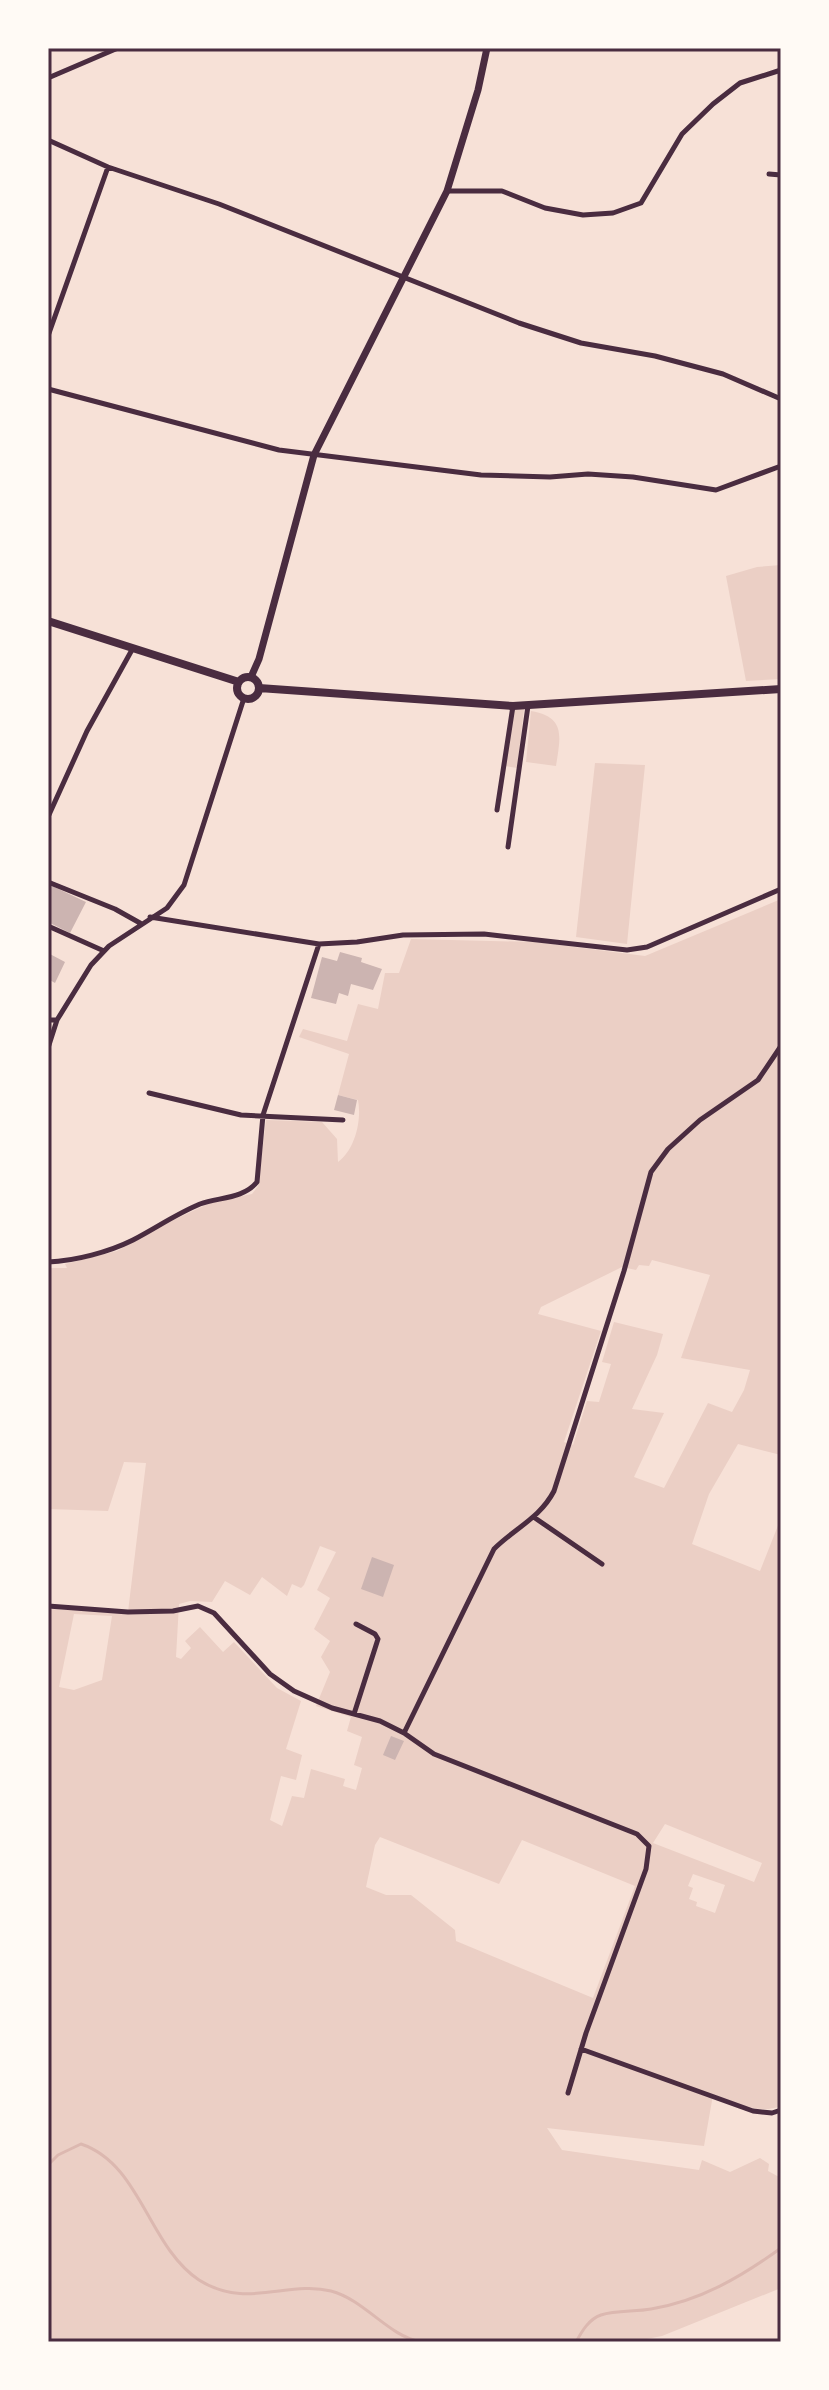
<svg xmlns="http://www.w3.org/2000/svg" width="829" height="2390" font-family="'Playfair Display',serif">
  <rect width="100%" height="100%" fill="#f7e1d7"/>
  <!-- green -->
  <path fill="#ebcfc5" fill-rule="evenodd" d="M 781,565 L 781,679 L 746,681 L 726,576 L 757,567 Z
    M 514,709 L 524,709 L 517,768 L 505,766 Z
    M 531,711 C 567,717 560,738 556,766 L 526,762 Z
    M 595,763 L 645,765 L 627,944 L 576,937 Z
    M 781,899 L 781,1455 L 738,1444 L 709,1494 L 692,1544 L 760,1571 L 781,1518 L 781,2106 C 758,2115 735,2102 713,2095 L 704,2146 L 547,2128 L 562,2150 L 699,2170 L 702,2160 L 730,2172 L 760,2158 L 769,2164 L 768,2171 L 781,2178 L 781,2288 L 662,2336 L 631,2342 L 48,2342 L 48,1609 L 128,1612 L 146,1463 L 124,1462 L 108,1511 L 48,1509 L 48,1268 L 67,1268 L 65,1264 L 117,1251 L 163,1225 L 212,1202 L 252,1194 L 258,1186 L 266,1120 L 322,1122 L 337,1139 L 338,1162 C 355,1150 362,1120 358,1100 L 338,1095 L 349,1054 L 299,1037 L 303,1029 L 347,1041 L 358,1004 L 378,1009 L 385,973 L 399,973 L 411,939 L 535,942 L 645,956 ZM 652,1260 L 710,1275 L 681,1358 L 750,1370 L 744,1390 L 732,1412 L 708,1403 L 664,1488 L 634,1477 L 664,1413 L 632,1409 L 657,1355 L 663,1334 L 614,1322 L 602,1362 L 611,1364 L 599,1402 L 587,1401 L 573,1445 L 564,1442 L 601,1331 L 538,1314 L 541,1307 L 622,1267 L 636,1270 L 639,1265 L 649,1266 ZM 320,1546 L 336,1552 L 317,1590 L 330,1598 L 314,1629 L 330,1641 L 321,1657 L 330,1672 L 316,1706 L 351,1717 L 347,1731 L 362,1737 L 354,1765 L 362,1768 L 356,1790 L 343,1786 L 345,1779 L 311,1769 L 304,1798 L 292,1796 L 282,1826 L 270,1820 L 281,1776 L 296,1780 L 302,1755 L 286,1749 L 301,1701 L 277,1688 L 234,1642 L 223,1652 L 200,1627 L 185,1641 L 191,1648 L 181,1659 L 176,1657 L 179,1604 L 190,1601 L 212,1602 L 225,1581 L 250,1595 L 262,1577 L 287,1596 L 292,1584 L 301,1588 L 304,1585 ZM 74,1614 L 112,1616 L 102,1680 L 74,1690 L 59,1687 ZM 665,1824 L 762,1863 L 754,1882 L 653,1843 ZM 380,1837 L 499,1884 L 522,1840 L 635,1886 L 593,1998 L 456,1941 L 455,1930 L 411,1895 L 386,1895 L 366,1887 L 375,1845 ZM 693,1874 L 725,1885 L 715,1913 L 696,1906 L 697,1902 L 689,1899 L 693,1888 L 688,1886 Z"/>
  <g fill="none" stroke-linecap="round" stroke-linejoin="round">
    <!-- stream -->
    <path stroke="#dcb8b0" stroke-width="3" d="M 48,2165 L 58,2155 L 81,2144 C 141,2164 148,2246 199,2280 C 246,2310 288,2280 331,2291 C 365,2300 388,2336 421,2342
      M 576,2342 C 582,2331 589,2319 601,2315 C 616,2310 635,2312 651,2309 C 700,2301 741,2277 781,2248"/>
  </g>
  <!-- building -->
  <path fill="#ccb4b1" d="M 48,884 L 86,902 L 70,933 L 48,922 Z
    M 340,952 L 362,958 L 361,962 L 382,969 L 373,990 L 351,984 L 348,996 L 339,993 L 336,1004 L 311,998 L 322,957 L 337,961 Z
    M 48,953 L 65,962 L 55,983 L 48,979 Z
    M 338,1095 L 357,1100 L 354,1115 L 334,1110 Z
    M 372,1557 L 394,1565 L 383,1597 L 361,1589 Z
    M 391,1736 L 404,1741 L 395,1760 L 383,1755 Z"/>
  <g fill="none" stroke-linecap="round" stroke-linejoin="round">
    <!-- minor -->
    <path stroke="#4a2c40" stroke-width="5" d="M 48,78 L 118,48
      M 48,140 L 108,167 L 219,204 L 519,323 L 581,343 L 655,356 L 723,374 L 781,399
      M 769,174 L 781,175
      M 447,191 L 502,191 L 545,208 L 583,215 L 613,213 L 641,203 L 682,134 L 713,104 L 740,83 L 781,70
      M 48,336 L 108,167
      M 48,389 L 279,450 L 481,475 L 550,477 L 588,474 L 633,477 L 716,490 L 781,466
      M 497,810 L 513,706
      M 48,817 L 87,731 L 133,648
      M 508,847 L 528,706
      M 48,882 L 115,909 L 140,923
      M 150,917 L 319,944 L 357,942 L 403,935 L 484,934 L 627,950 L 647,947 L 781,889
      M 48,926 L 104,951
      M 48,1020 L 57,1020
      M 48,1048 L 57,1020 L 91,965 L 109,946 L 167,908 L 184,885 L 244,698
      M 149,1093 L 241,1115 L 343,1120
      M 48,1262 C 75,1261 109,1252 133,1240 C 156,1228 176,1214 200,1204 C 219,1197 243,1199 257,1182 L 263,1115 L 319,944
      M 535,1518 L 602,1564
      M 48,1606 L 128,1612 L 173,1611 L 198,1606 L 214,1613 L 270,1674 L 294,1691 L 332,1708 L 380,1721 L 404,1733 L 434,1754 L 637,1834 L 649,1846 L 646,1869 L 586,2033 L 568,2093
      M 354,1714 L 378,1639 L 375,1634 L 356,1624
      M 404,1733 L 494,1549 C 515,1528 540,1518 554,1491 L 624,1271 L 651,1172 L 668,1149 L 700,1120 L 758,1080 L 781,1046
      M 581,2049 L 753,2111 L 772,2113 L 781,2110"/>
    <!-- tertiary -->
    <path stroke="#4a2c40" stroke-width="7" d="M 251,677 L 259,659 L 314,455 L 447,191 L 478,90 L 487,48"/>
    <!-- secondary -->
    <path stroke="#4a2c40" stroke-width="8" d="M 48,621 L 239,682
      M237 688a11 11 0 1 1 22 0a11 11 0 1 1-22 0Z
      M 259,688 L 513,706 L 781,689"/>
  </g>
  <!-- border -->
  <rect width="829" height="2390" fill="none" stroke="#fffaf5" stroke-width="100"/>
  <rect x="50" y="50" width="729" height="2290" fill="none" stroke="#4a2c40" stroke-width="3"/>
</svg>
